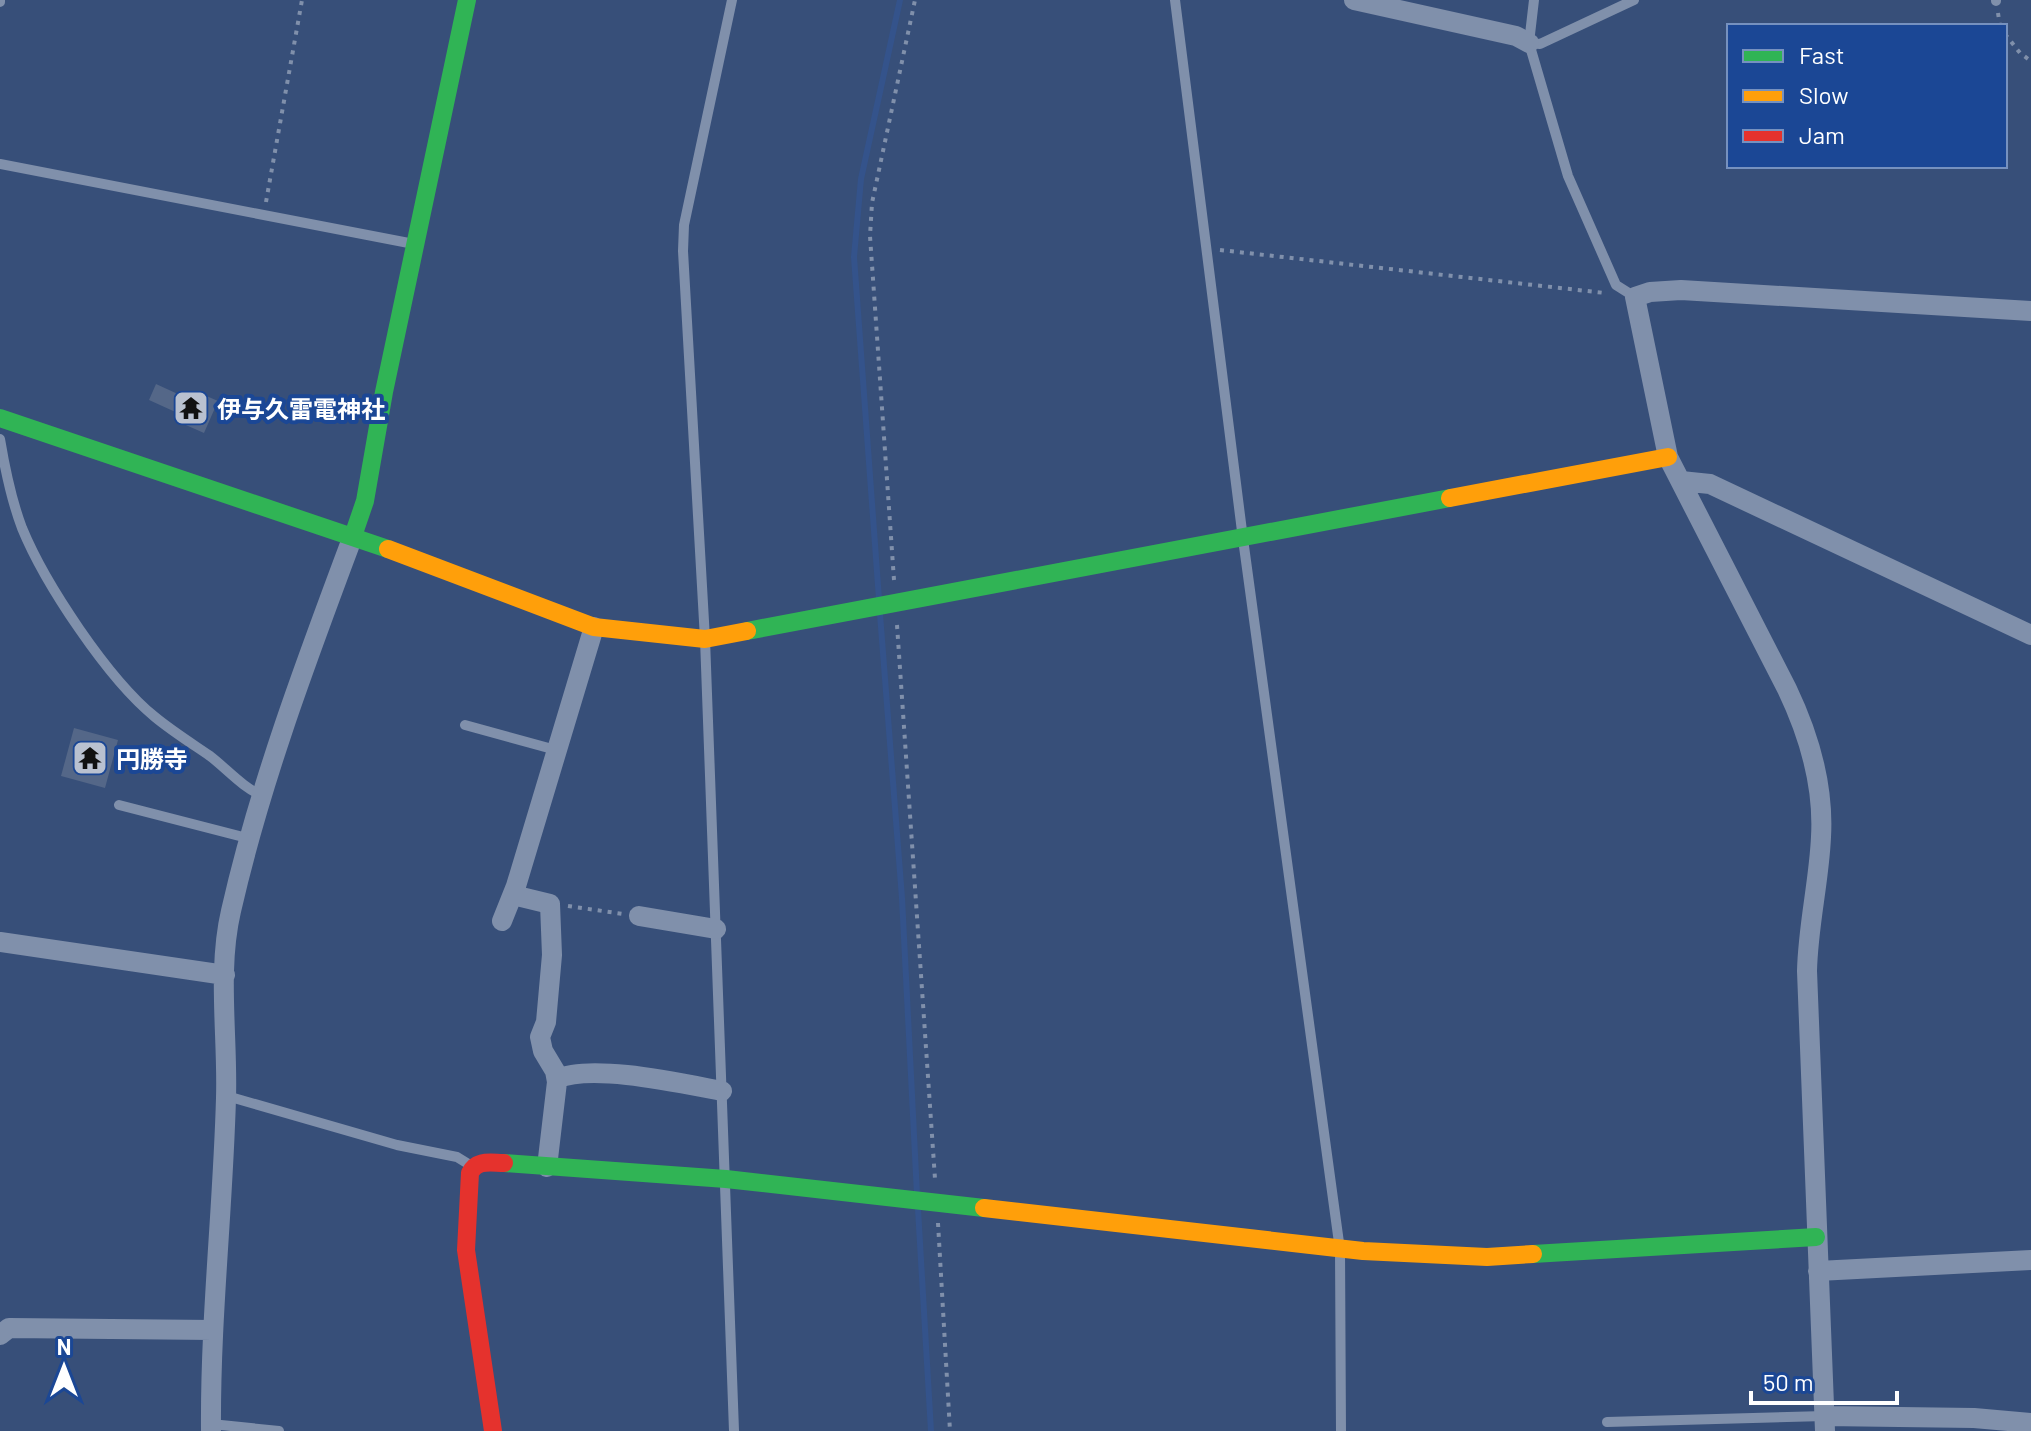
<svg xmlns="http://www.w3.org/2000/svg" width="2031" height="1431" font-family="Barlow,'Noto Sans JP',sans-serif">
  <rect width="100%" height="100%" fill="#374f79"/>
  <g fill="none" stroke-linecap="round" stroke-linejoin="round">
    <!-- stream -->
    <path stroke="#34538b" stroke-width="6" d="M 879,599 L 854,257 L 861,179 L 900,0
      M 880,614 L 902,898 L 917,1194
      M 918,1209 L 931,1431"/>
  </g>
  <!-- building -->
  <path fill="#546788" d="M 156,384 L 191,400 L 195,391 L 218,401 L 204,433 L 179,422 L 182,415 L 149,400 Z
    M 74,728 L 118,740 L 105,788 L 61,776 Z"/>
  <g fill="none" stroke-linecap="round" stroke-linejoin="round">
    <!-- path -->
    <path stroke="#8090ab" stroke-width="4" stroke-dasharray="4 6" stroke-linecap="butt" d="M 1998,13 L 2000,26
      M 2005,34 L 2020,53 L 2031,61
      M 266,202 L 302,0
      M 1220,250 L 1605,293
      M 894,580 L 870,236 L 872,203 L 915,0
      M 897,625 L 935,1179
      M 568,906 L 623,914
      M 938,1223 L 950,1431"/>
    <!-- lane -->
    <path stroke="#8090ab" stroke-width="10" d="M 732,0 L 684,225 L 683,251 L 705,639 L 734,1431
      M 1175,0 L 1243,539 L 1340,1250 L 1341,1431
      M 1534,0 L 1529,43 L 1568,176 L 1616,285 L 1635,297
      M 1996,0 L 1996,1
      M 0,2 L 0,0
      M 1529,43 L 1540,44 L 1634,0
      M 0,164 L 414,244
      M 0,439 C 5,469 11,499 22,528 C 45,584 108,679 155,717 C 172,731 191,743 210,756 C 227,769 243,788 263,796
      M 465,725 L 556,750
      M 119,805 L 251,839
      M 227,1096 L 397,1145 L 457,1157 L 470,1165
      M 1607,1422 L 1825,1416
      M 211,1424 L 279,1431"/>
    <!-- street -->
    <path stroke="#8090ab" stroke-width="20" d="M 1354,0 L 1516,36 L 1529,43
      M 1681,481 L 1710,484 L 2031,635
      M 513,895 L 550,904 L 552,955 L 546,1022 L 540,1037 L 543,1051 L 555,1071 L 557,1082 L 547,1167
      M 639,916 L 716,929
      M 502,921 L 516,886 L 594,627
      M 0,942 L 225,975
      M 557,1079 C 592,1063 684,1084 722,1091
      M 1818,1271 L 2031,1260
      M 0,1335 L 9,1328 L 213,1330
      M 1825,1416 L 1974,1418 L 2031,1423
      M 211,1431 C 210,1320 223,1209 226,1098 C 228,1037 217,971 231,911 C 260,783 307,659 353,536
      M 1825,1431 L 1807,971 C 1808,925 1819,882 1821,837 C 1824,785 1809,735 1787,689 L 1668,457 L 1635,297 L 1650,292 L 1681,290 L 2031,311"/>
    <!-- fast -->
    <path stroke="#30b455" stroke-width="18" d="M 0,418 L 388,549
      M 353,536 L 365,501 L 384,392 L 467,0
      M 747,631 L 1450,498
      M 504,1163 L 726,1179 L 984,1208
      M 1533,1254 L 1816,1237"/>
    <!-- slow -->
    <path stroke="#ff9f0a" stroke-width="18" d="M 1450,498 L 1668,457
      M 388,549 L 594,627 L 705,639 L 747,631
      M 984,1208 L 1363,1251 L 1487,1257 L 1533,1254"/>
    <!-- jam -->
    <path stroke="#e5322d" stroke-width="18" d="M 493,1431 L 466,1250 L 470,1173 C 477,1159 491,1163 504,1163"/>
  </g>
  <!-- icons -->
  <defs>
    <symbol id="temple-square" viewBox="-11 -11 22 22"><rect x="-9" y="-9" width="18" height="18" rx="4" fill="#b9c1d0" stroke="#1b4795"/><path d="M0-6L5-2H3V0L6.5 2.5H4V6H1.5V3h-3V6H-4V2.5H-6.5L-3 0V-2H-5Z" fill="#111"/></symbol>
  </defs>
  <g fill-rule="evenodd">
    <use href="#temple-square" x="171" y="388" width="40" height="40"/>
    <use href="#temple-square" x="70" y="738" width="40" height="40"/>
  </g>
  <g text-anchor="middle" dominant-baseline="central" stroke-width="8" stroke-linejoin="round" paint-order="stroke">
    <!-- poi labels -->
    <g font-size="24" font-weight="bold" fill="#fff" stroke="#1b4795" text-anchor="start">
      <text x="217" y="408">伊与久雷電神社</text>
      <text x="116" y="758">円勝寺</text>
    </g>
  </g>
  <!-- legend -->
  <rect x="1727" y="24" width="280" height="144" fill="#1b4795" stroke="#7691bf" stroke-width="2"/>
  <rect x="1743" y="50" width="40" height="12" fill="#30b455" stroke="#7691bf" stroke-width="2"/>
  <text x="1799" y="64" font-size="24" fill="#ffffff">Fast</text>
  <rect x="1743" y="90" width="40" height="12" fill="#ff9f0a" stroke="#7691bf" stroke-width="2"/>
  <text x="1799" y="104" font-size="24" fill="#ffffff">Slow</text>
  <rect x="1743" y="130" width="40" height="12" fill="#e5322d" stroke="#7691bf" stroke-width="2"/>
  <text x="1799" y="144" font-size="24" fill="#ffffff">Jam</text>
  <!-- north arrow -->
  <g transform="translate(64 1367)" stroke="#1b4795" stroke-width="6" paint-order="stroke">
  <path d="M0-6L14 30L0 20L-14 30Z" fill="#ffffff"/>
  <text y="-12" font-size="22" font-weight="bold" text-anchor="middle" fill="#ffffff">N</text>
  </g>
  <!-- scale -->
  <path d="M1751 1391v12h146v-12" fill="none" stroke="#ffffff" stroke-width="4"/>
  <text x="1763" y="1391" font-size="24" fill="#ffffff" stroke="#1b4795" stroke-width="6" paint-order="stroke">50 m</text>
</svg>
